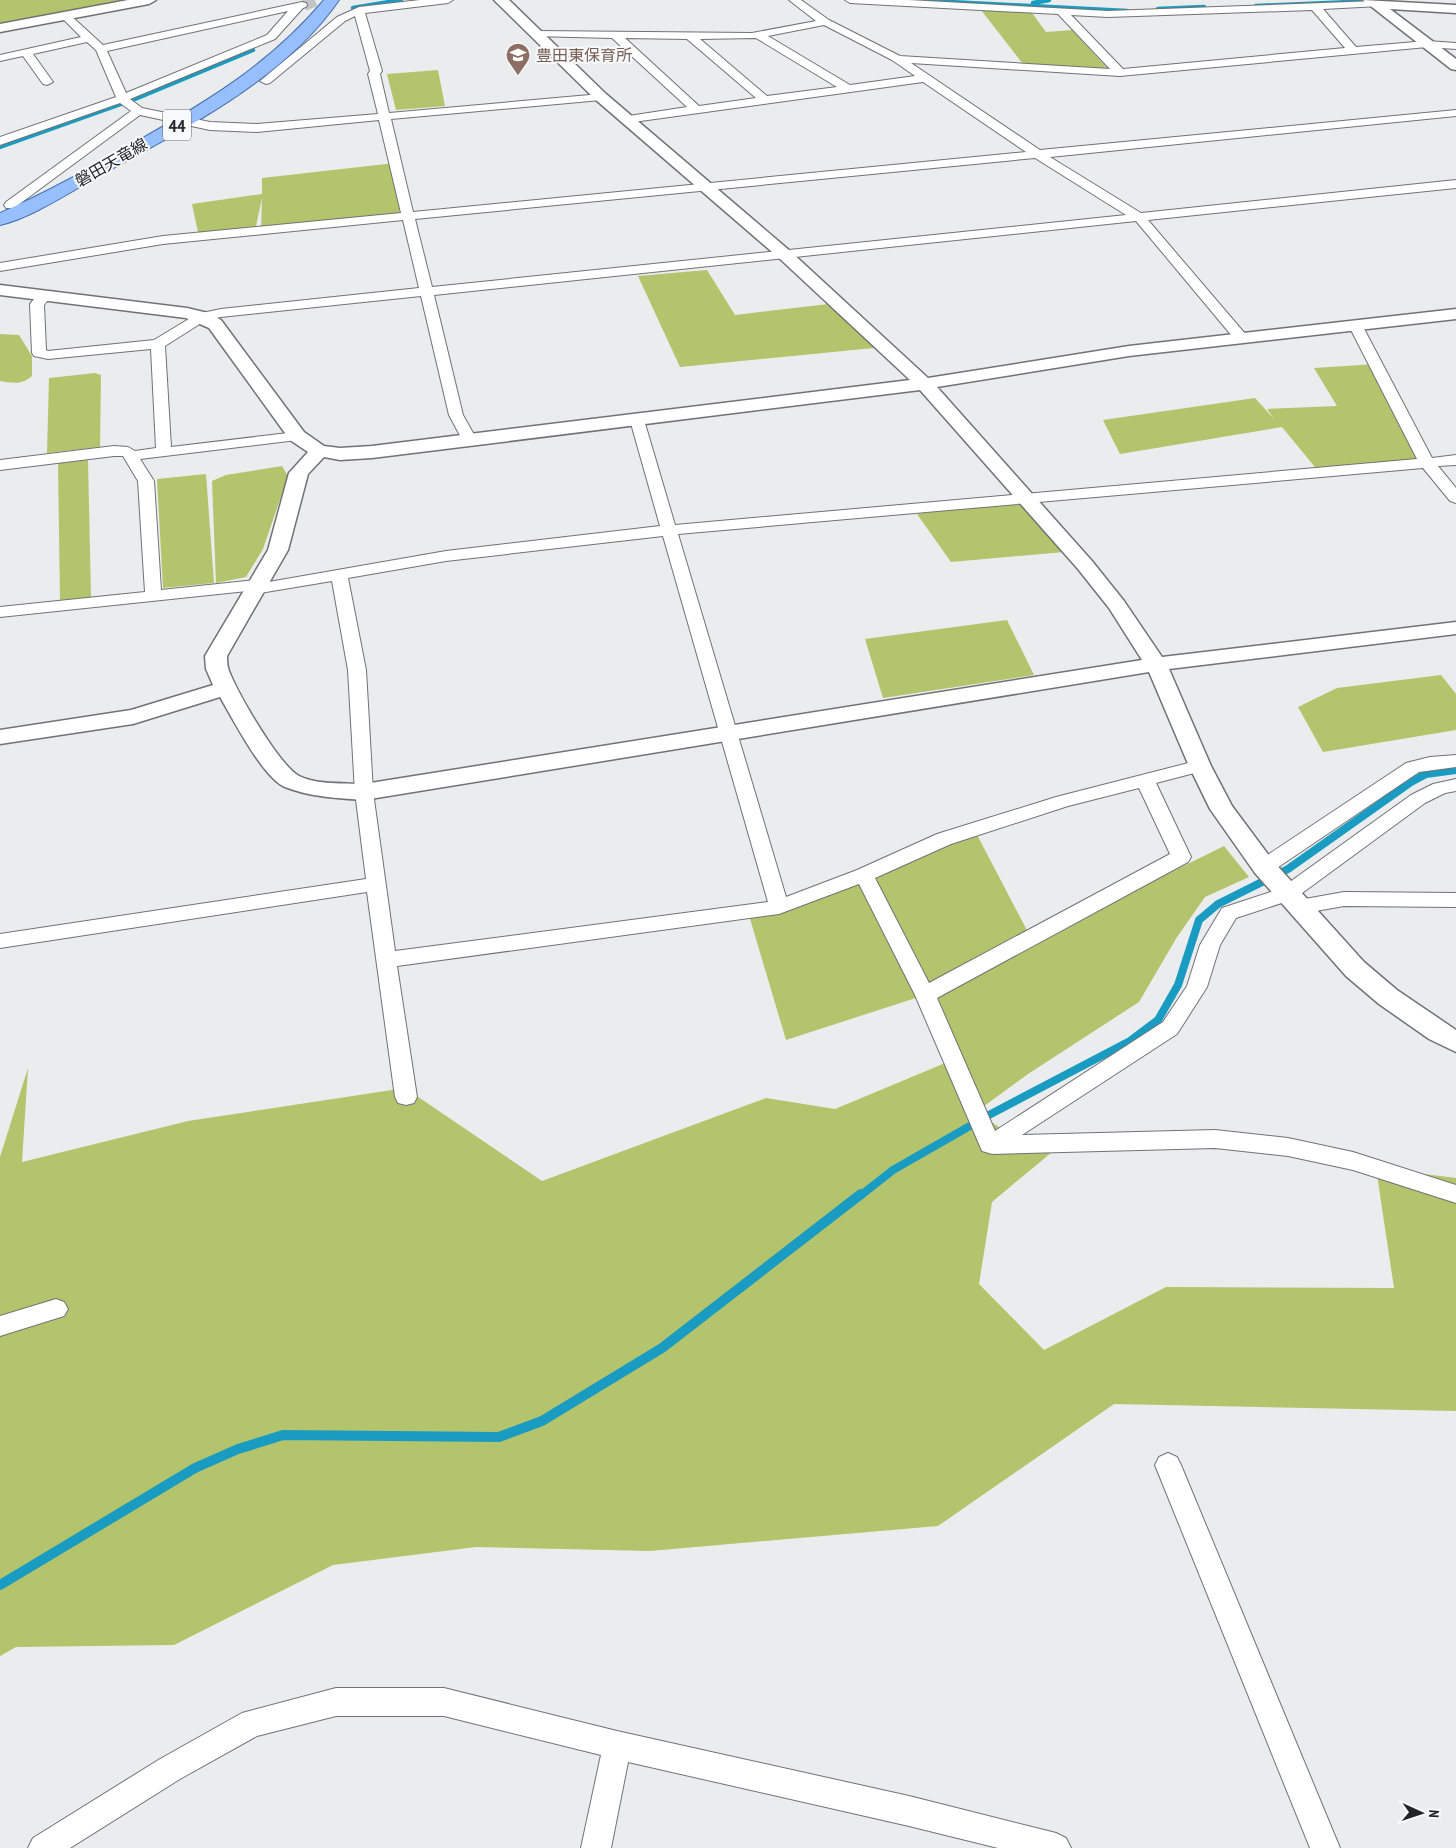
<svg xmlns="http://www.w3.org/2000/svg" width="1456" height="1848" font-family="'PT Sans Narrow','Noto Sans JP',sans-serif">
  <rect width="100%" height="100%" fill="#eaeced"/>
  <!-- green -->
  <path fill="#b3c46d" d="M 0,0 L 148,0 L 0,28 Z
    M 981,10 L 1032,13 L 1046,32 L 1072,30 L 1108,69 L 1023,64 Z
    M 438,70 L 445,106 L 396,110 L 387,74 Z
    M 395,163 L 400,217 L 261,231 L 262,198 L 255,231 L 199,237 L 192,204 L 262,194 L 262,178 Z
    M 707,270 L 735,315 L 837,303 L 884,347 L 680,367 L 638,276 Z
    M 0,334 L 19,335 L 32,356 L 32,376 C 22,385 13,383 0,381 Z
    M 1376,364 L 1427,463 L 1319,472 L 1282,427 L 1120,454 L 1103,420 L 1255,398 L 1275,420 L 1267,409 L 1337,406 L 1314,368 Z
    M 95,373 L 101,375 L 100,447 L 47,453 L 49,378 Z
    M 88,460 L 91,597 L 60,600 L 58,463 Z
    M 282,466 L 288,476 L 263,549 L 246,577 L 216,583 L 212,481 L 226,475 Z
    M 206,474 L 214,583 L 163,588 L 157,479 Z
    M 1023,497 L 1064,552 L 951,562 L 917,514 Z
    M 1007,620 L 1034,675 L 883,698 L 865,639 Z
    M 1441,675 L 1456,694 L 1456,730 L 1323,752 L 1298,707 L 1337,688 Z
    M 974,829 L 1031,938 L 953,980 L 1224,846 L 1249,877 L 1205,897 L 1177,937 L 1139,1002 L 1028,1074 L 976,1112 L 1008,1133 L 1064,1142 L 992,1202 L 979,1284 L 1044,1350 L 1166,1287 L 1394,1288 L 1376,1168 L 1456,1178 L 1456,1411 L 1114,1404 L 938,1526 L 650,1551 L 476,1547 L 333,1565 L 174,1645 L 16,1647 L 0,1656 L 0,1157 L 28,1068 L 22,1162 L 188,1121 L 405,1088 L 542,1181 L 766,1098 L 835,1109 L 950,1061 L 925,995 L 786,1040 L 748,912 Z"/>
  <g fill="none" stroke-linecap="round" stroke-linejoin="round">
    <!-- stream-far2 -->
    <path stroke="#1a9cc2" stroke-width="4.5" d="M 911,0 L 1127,11
      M 1033,3 L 1049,0
      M 1256,6 L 1374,1
      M 353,8 L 401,0
      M 1158,9 L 1204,7
      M 0,147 L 135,99 L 253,50"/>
    <!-- stream-far1 -->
    <path stroke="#1a9cc2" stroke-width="8" d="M 860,1196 L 893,1170 L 989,1115 L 1130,1041 L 1158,1020 L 1178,985 L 1199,920 L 1218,904 L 1288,869 L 1411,782 L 1426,774 L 1456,770"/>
    <!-- stream -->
    <path stroke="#1a9cc2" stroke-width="10" d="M 0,1585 L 195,1468 L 238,1449 L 283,1435 L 499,1437 L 542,1421 L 662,1348 L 861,1194"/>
    <!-- minor-tunnel -->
    <path stroke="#c2c4c5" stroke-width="12" stroke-dasharray="12 6" stroke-linecap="butt" d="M 304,5 L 317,0"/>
    <defs>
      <path id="minor" d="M 420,0 L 453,0 L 448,3 L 365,13 L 382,71 L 380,74 L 389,113 L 601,94 L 607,97 L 601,100 L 391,119 L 413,212 L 1026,152 L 923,82 L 626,123 L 622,121 L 620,119 L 622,117 L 687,107 L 612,38 L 533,36 L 532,34 L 533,32 L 537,31 L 752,33 L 816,21 L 789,0 L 801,0 L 829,20 L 900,56 L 1110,69 L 1058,14 L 850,3 L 845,0 L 908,0 L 1108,11 L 1376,1 L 1381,4 L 1380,6 L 1323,9 L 1356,47 L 1427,41 L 1456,43 L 1456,49 L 1427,47 L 1120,76 L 911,63 L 1040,150 L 1456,110 L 1456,116 L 1050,157 L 1141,213 L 1456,180 L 1456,188 L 1148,220 L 1247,336 L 1249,339 L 1247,342 L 1237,342 L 1136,221 L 434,295 L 463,415 L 477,440 L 474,443 L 464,443 L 449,415 L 421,296 L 221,317 L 206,320 L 165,346 L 171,447 L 297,432 L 302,433 L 304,436 L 302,439 L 297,440 L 140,459 L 154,481 L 161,590 L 256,580 L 263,583 L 446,551 L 660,526 L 630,420 L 632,417 L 642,417 L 644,420 L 675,525 L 1417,459 L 1349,326 L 1351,323 L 1361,323 L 1432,458 L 1456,455 L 1456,465 L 1438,466 L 1456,488 L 1456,503 L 1450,501 L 1423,468 L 678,534 L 786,897 L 857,870 L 937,834 L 1056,797 L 1200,760 L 1206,762 L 1209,766 L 1206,770 L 1156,783 L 1191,857 L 1188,862 L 937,998 L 995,1131 L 1163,1022 L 1187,986 L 1200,945 L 1222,908 L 1280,889 L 1411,795 L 1433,784 L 1456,779 L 1456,791 L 1445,793 L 1425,803 L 1294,899 L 1236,918 L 1220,945 L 1207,987 L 1177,1034 L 1022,1135 L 1215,1130 L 1288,1138 L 1353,1152 L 1456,1185 L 1456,1203 L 1353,1170 L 1288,1156 L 1215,1148 L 992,1154 L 982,1151 L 915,995 L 859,884 L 779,914 L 397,966 L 417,1097 L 414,1103 L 406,1105 L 398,1103 L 395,1097 L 367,892 L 0,948 L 0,934 L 366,879 L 355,792 L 348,670 L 332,581 L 254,594 L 247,591 L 0,617 L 0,607 L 145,592 L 138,481 L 123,456 L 114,456 L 0,470 L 0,460 L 114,446 L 128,447 L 135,451 L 156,448 L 151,349 L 48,359 L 34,356 L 32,353 L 30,304 L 39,293 L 49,293 L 51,296 L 44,305 L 46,350 L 48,351 L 154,340 L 197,314 L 221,309 L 419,288 L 403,220 L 163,244 L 0,271 L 0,263 L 163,236 L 401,213 L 379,120 L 257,132 L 210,130 L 140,115 L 14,208 L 6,208 L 4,205 L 6,202 L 131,111 L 120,103 L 0,145 L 0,137 L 116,97 L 96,50 L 87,42 L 33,54 L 53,82 L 47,85 L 43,84 L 23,56 L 0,61 L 0,55 L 81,37 L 60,16 L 65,13 L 69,14 L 103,45 L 302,2 L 306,3 L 307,5 L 306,7 L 303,8 L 275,39 L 130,99 L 142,108 L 210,122 L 257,124 L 378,114 L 368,74 L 370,71 L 355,16 L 345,21 L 270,83 L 266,84 L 260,81 L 337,17 L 359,7 ZM 1312,10 L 1345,48 L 1123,69 L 1071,15 L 1108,17 ZM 288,11 L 267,35 L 126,93 L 107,51 ZM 824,25 L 892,60 L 915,76 L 850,85 L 768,36 ZM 625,38 L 687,39 L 756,98 L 699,106 ZM 756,38 L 837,87 L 767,96 L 700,39 ZM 1035,158 L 1126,215 L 432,287 L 415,219 ZM 663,536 L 768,902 L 395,951 L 373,792 L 366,670 L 348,578 L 446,561 ZM 1139,788 L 1170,854 L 929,983 L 875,878 L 951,844 L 1068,806 Z
        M 1456,755 L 1456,767 L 1419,772 L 1271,872 L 1264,874 L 1257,872 L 1254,867 L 1257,862 L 1406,763 L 1430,757 Z
        M 1344,892 L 1456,893 L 1456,907 L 1344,906 L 1299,914 L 1292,912 L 1289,907 L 1292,902 L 1299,900 Z
        M 56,1299 L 64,1302 L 68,1309 L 64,1316 L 0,1336 L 0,1316 Z
        M 1168,1453 L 1177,1457 L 1181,1465 L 1340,1848 L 1310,1848 L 1155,1465 L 1159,1457 Z
        M 336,1688 L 444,1688 L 617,1731 L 909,1796 L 1056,1833 L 1066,1838 L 1071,1848 L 998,1848 L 909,1826 L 628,1762 L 611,1848 L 581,1848 L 601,1755 L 444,1716 L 336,1716 L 257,1736 L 180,1779 L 70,1848 L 28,1848 L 33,1838 L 160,1759 L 242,1713 Z"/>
      <path id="tertiary" d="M 128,0 L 156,0 L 149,4 L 0,32 L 0,24 Z
        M 494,0 L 509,0 L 606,94 L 790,251 L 928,378 L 1129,346 L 1456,309 L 1456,319 L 1129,356 L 937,387 L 1092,561 L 1124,601 L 1162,657 L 1456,622 L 1456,634 L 1169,669 L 1211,766 L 1232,806 L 1273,861 L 1364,962 L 1397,990 L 1456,1030 L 1456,1052 L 1429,1039 L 1379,1004 L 1346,976 L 1255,873 L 1210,809 L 1189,766 L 1149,672 L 364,800 C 337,798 310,797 285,787 C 263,778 233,719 220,697 L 133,724 L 0,744 L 0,730 L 131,710 L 213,685 L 206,669 L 205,656 L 268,550 L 289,473 L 308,452 L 290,440 L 209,328 L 186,318 L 0,295 L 0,285 L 187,308 L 208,313 L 221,320 L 304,432 L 324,446 L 340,448 L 372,446 L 910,380 L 778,257 L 596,100 ZM 920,390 L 1078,569 L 1109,608 L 1142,660 L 364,784 C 344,783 318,785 299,776 C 279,765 238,694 229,671 C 227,666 227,661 227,656 L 288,550 L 308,474 L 324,457 L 340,460 L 372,458 Z
        M 1363,0 L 1456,5 L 1456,13 L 1390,9 L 1456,59 L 1456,70 L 1451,69 Z"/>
      <path id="primary" d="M 324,0 L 339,0 C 284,80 182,130 99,176 C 70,192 31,218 0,225 L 0,213 C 46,193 90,168 134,143 C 207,102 270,64 324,0 Z"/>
    </defs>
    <!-- minor casing -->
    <use href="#minor" stroke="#717274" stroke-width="2"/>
    <!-- tertiary casing -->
    <use href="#tertiary" stroke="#717274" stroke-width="3"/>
    <!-- primary casing -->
    <use href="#primary" stroke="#426db0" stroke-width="2"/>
    <!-- minor -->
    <use href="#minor" fill="#fff" fill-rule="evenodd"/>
    <!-- tertiary -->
    <use href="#tertiary" fill="#fff" fill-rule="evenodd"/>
    <!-- primary -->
    <use href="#primary" fill="#98bffd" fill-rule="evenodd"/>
  </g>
  <!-- icons -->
  <defs>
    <symbol id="school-pin" viewBox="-11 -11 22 30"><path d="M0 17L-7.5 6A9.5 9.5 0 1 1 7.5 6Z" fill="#8d6e63" stroke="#f7f9fb"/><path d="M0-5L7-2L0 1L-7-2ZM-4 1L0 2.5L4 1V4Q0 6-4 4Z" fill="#fff"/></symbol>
  </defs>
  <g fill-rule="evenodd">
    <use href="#school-pin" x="504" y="41" width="28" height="38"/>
  </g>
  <g text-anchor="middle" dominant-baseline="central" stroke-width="4" stroke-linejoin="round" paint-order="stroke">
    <!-- far-education labels -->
    <g font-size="16" fill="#785e54" stroke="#f7f9fb" text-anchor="start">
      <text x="536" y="55">豊田東保育所</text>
    </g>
    <!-- far-street labels -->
    <g font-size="16" fill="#222324" stroke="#f7f9fb">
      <text transform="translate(111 162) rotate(-30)">磐田天竜線</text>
    </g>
    <!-- shield labels -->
    <rect fill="#f7f9fb" stroke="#626364" stroke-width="1" x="163" y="109.5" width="28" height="31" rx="4"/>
    <g font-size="18" font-weight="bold" fill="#222324">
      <text x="177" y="125">44</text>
    </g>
  </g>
  <!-- north arrow -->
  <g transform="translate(1421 1813) rotate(93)" stroke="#f7f9fb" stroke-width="4" paint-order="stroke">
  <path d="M0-4L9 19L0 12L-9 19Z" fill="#222324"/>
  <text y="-8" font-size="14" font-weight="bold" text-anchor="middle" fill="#222324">N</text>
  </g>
</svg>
